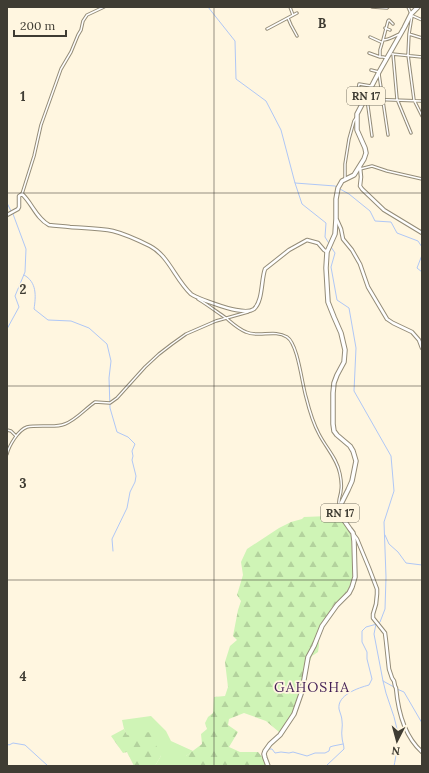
<svg xmlns="http://www.w3.org/2000/svg" width="429" height="773" font-family="Lora,serif">
  <defs>
    <pattern id="forest-firs" width="22" height="20" patternUnits="userSpaceOnUse"><rect width="22" height="20" fill="#cff4b6"/><path d="M5 1l3.5 6h-7zM16 11l3.5 6h-7z" fill="#b3d29d"/></pattern>
  </defs>
  <rect width="100%" height="100%" fill="#fff6e0"/>
  <!-- green -->
  <path fill="#cff4b6" d="M 151,716 L 166,731 L 171,741 L 193,751 L 186,756 L 186,766 L 155,766 L 161,756 L 127,735 L 124,729 L 122,720 Z"/>
  <!-- forest -->
  <path fill="url(#forest-firs)" d="M 329,516 L 340,519 L 348,527 L 351,535 L 353,573 L 352,583 L 346,593 L 333,606 L 322,623 L 318,630 L 319,645 L 318,652 L 312,656 L 310,661 L 304,664 L 302,687 L 291,717 L 279,732 L 266,721 L 244,713 L 229,719 L 228,725 L 238,732 L 229,747 L 240,752 L 258,752 L 265,760 L 266,766 L 186,766 L 186,756 L 202,744 L 201,734 L 207,729 L 205,723 L 208,717 L 213,713 L 214,697 L 225,696 L 228,687 L 225,662 L 230,646 L 237,640 L 233,636 L 238,610 L 241,601 L 237,595 L 243,575 L 241,562 L 247,549 L 279,528 L 291,522 L 302,519 L 304,517 Z
    M 124,729 L 127,735 L 150,732 L 161,756 L 155,766 L 134,766 L 127,752 L 123,753 L 111,736 Z"/>
  <g fill="none" stroke-linecap="round" stroke-linejoin="round">
    <!-- stream -->
    <path stroke="#afc7f6" stroke-width="1" d="M 208,7 L 235,41 L 236,79 L 266,101 L 281,130 L 295,183 L 335,186 L 337,187
      M 295,183 L 302,204 L 326,223 L 325,237 L 330,245
      M 340,189 L 349,194 L 370,211 L 375,221 L 391,222 L 397,233 L 418,241 L 422,247
      M 7,203 L 11,211
      M 331,247 L 335,253 L 331,267 L 337,300 L 349,308 L 356,348 L 354,391 L 391,456 L 394,491 L 384,522 L 386,577 L 385,609 L 380,622 L 379,623
      M 422,255 L 417,268 L 422,272
      M 24,275 C 37,282 36,296 34,309 L 48,320 L 71,321 L 89,328 L 107,344 L 111,361 L 109,378 L 110,408 L 117,432 L 128,437 L 135,444 L 132,451 L 133,456 L 132,460 L 136,476 L 135,482 L 130,492 L 127,508 L 112,539 L 113,551
      M 7,329 L 19,307 L 15,296 L 25,272 L 26,249 L 13,214
      M 385,535 L 389,544 L 398,552 L 406,563 L 422,565
      M 376,624 L 374,634 L 383,681 L 394,687
      M 383,681 C 386,698 394,712 397,729 C 399,738 396,757 394,766
      M 397,689 L 404,692 L 422,723
      M 7,744 L 9,745 L 13,743 L 25,745 L 48,766
      M 269,749 L 272,749 L 275,753 L 281,752 L 289,753 L 293,752 L 307,756 L 315,753 L 325,753 L 329,751 L 330,747 L 333,746 L 343,744
      M 326,766 L 344,749 C 344,745 342,741 342,737 C 341,732 343,726 342,721 C 342,717 340,713 339,709 C 337,695 358,688 369,685 L 372,679 L 367,659 L 367,652 L 362,642 L 362,631 L 366,627 L 377,624"/>
    <defs>
      <path id="minor" d="M 290,7 L 293,15
        M 372,7 L 387,8 L 388,7
        M 408,7 L 412,16 L 409,34 L 408,55 L 414,100 L 422,116
        M 413,16 L 422,20
        M 288,18 L 291,25 L 297,36
        M 385,28 L 390,30
        M 267,29 L 297,13
        M 409,34 L 422,38
        M 370,37 L 381,42
        M 383,40 L 388,21 L 389,20 L 393,24
        M 369,53 L 380,57
        M 392,54 L 422,57
        M 393,54 L 397,99 L 411,133
        M 387,58 L 383,57 L 380,57 L 380,50 L 383,40 C 389,40 394,36 400,34
        M 371,70 L 379,72
        M 379,74 L 388,135
        M 367,95 L 359,93 L 358,91 L 359,84 L 371,86
        M 365,99 L 422,101
        M 367,99 L 372,136
        M 360,169 L 372,166 L 387,171 L 422,179
        M 345,178 L 345,164 L 349,139 L 354,121 L 356,118
        M 22,194 L 34,156 L 41,125 L 61,69 L 71,52 L 78,35 L 81,30 L 83,21 L 87,15 L 104,7
        M 198,299 C 208,305 217,312 226,318 C 232,323 238,329 246,332 C 259,338 274,329 287,337 C 298,344 302,384 306,397 C 309,409 313,423 319,434 C 326,448 337,458 340,474 C 341,479 342,485 341,490 C 341,495 338,499 339,504
        M 7,430 L 11,431 L 16,436
        M 7,454 C 9,446 18,430 27,427 C 31,426 38,426 43,426 C 50,426 57,427 65,424 C 76,420 85,409 95,402 L 110,403 L 117,398 L 145,367 L 159,354 L 172,344 L 186,334 L 216,321 L 248,312"/>
      <path id="tertiary" d="M 360,167 L 361,177 L 360,186 L 362,189 L 384,210 L 422,233
        M 7,215 L 18,209 L 19,207 L 19,196 L 22,194 C 32,203 36,218 49,225 C 56,226 63,226 70,227 C 83,228 101,228 113,231 C 125,234 138,240 150,246 C 169,256 175,279 191,294 C 196,298 228,309 236,310 C 241,311 250,312 254,309 C 263,301 261,280 265,269 L 289,250 L 307,240 L 318,243 L 324,250 L 327,252
        M 354,535 L 357,539 L 369,568 L 377,589 L 377,594 L 376,604 L 373,614 L 373,618 L 385,633 L 386,641 L 389,669 L 392,678 L 394,681 L 395,686 L 396,688 C 398,711 404,736 422,752"/>
      <path id="secondary" d="M 337,220 L 341,229 L 343,239 L 352,250 L 360,264 L 368,287 L 387,319 L 393,323 L 412,332 L 419,340 L 422,348"/>
      <path id="primary" d="M 268,766 L 265,758 L 264,754 L 265,751 L 270,744 L 280,735 L 294,714 L 302,691 L 308,657 L 314,646 L 322,626 L 337,605 L 349,593 L 352,587 L 355,577 L 354,541 L 353,533 L 350,529 L 341,516 L 339,512 L 340,506 L 348,490 L 352,481 L 356,461 L 353,451 L 350,446 L 337,435 L 334,431 L 333,424 L 333,393 L 334,383 L 337,375 L 344,362 L 345,350 L 341,333 L 334,317 L 328,302 L 326,268 L 327,252 L 335,234 L 336,219 L 336,199 L 338,188 L 342,181 L 354,175 L 364,159 L 366,153 L 365,148 L 357,130 L 357,114 L 379,72 L 404,28 L 411,14 L 418,7"/>
    </defs>
    <!-- minor casing -->
    <use href="#minor" stroke="#948c78" stroke-width="3.5"/>
    <!-- tertiary casing -->
    <use href="#tertiary" stroke="#948c78" stroke-width="4.5"/>
    <!-- secondary casing -->
    <use href="#secondary" stroke="#948c78" stroke-width="4.5"/>
    <!-- primary casing -->
    <use href="#primary" stroke="#948c78" stroke-width="5.5"/>
    <!-- minor -->
    <use href="#minor" stroke="#fff" stroke-width="1.5"/>
    <!-- tertiary -->
    <use href="#tertiary" stroke="#fff" stroke-width="2.5"/>
    <!-- secondary -->
    <use href="#secondary" stroke="#fff" stroke-width="2.5"/>
    <!-- primary -->
    <use href="#primary" stroke="#fff" stroke-width="3.5"/>
  </g>
  <!-- grid -->
  <path fill="none" stroke="#3f3c33" stroke-width="1" stroke-opacity="0.55" d="M 214,7 L 214,766M 7,193 L 422,193M 7,386 L 422,386M 7,580 L 422,580"/>
  <g text-anchor="middle" dominant-baseline="central" stroke-width="3.5" stroke-linejoin="round" paint-order="stroke">
    <!-- shield labels -->
    <g fill="#fff6e0" stroke="#797467" stroke-width="1">
      <rect x="347" y="87" width="38" height="18" rx="3"/>
      <rect x="321" y="504" width="38" height="18" rx="3"/>
    </g>
    <g font-size="11" font-weight="bold" fill="#3f3c33">
      <text x="366" y="96">RN 17</text>
      <text x="340" y="513">RN 17</text>
    </g>
    <!-- quarter labels -->
    <g font-size="14" letter-spacing="1" fill="#431f56" stroke="#fff6e0">
      <text x="312" y="687">GAHOSHA</text>
    </g>
  </g>
  <g font-size="13" text-anchor="middle" font-weight="bold" fill="#3f3c33" stroke="#fff6e0" stroke-width="3.5" stroke-linejoin="round" paint-order="stroke">
    <text x="322" y="28">B</text>
    <text x="23" y="101">1</text>
    <text x="23" y="294">2</text>
    <text x="23" y="488">3</text>
    <text x="23" y="681">4</text>
  </g>
  <!-- border -->
  <rect width="429" height="773" fill="none" stroke="#3f3c33" stroke-width="16"/>
  <!-- north arrow -->
  <g transform="translate(397 741) rotate(186)" stroke="#fff6e0" stroke-width="3" paint-order="stroke">
  <path d="M0-3L7 15L0 10L-7 15Z" fill="#3f3c33"/>
  <text y="-6" font-size="11" font-weight="bold" text-anchor="middle" fill="#3f3c33">N</text>
  </g>
  <!-- scale -->
  <path d="M14 30v6h52v-6" fill="none" stroke="#3f3c33" stroke-width="2"/>
  <text x="20" y="30" font-size="12" fill="#3f3c33" stroke="#fff6e0" stroke-width="3" paint-order="stroke">200 m</text>
</svg>
